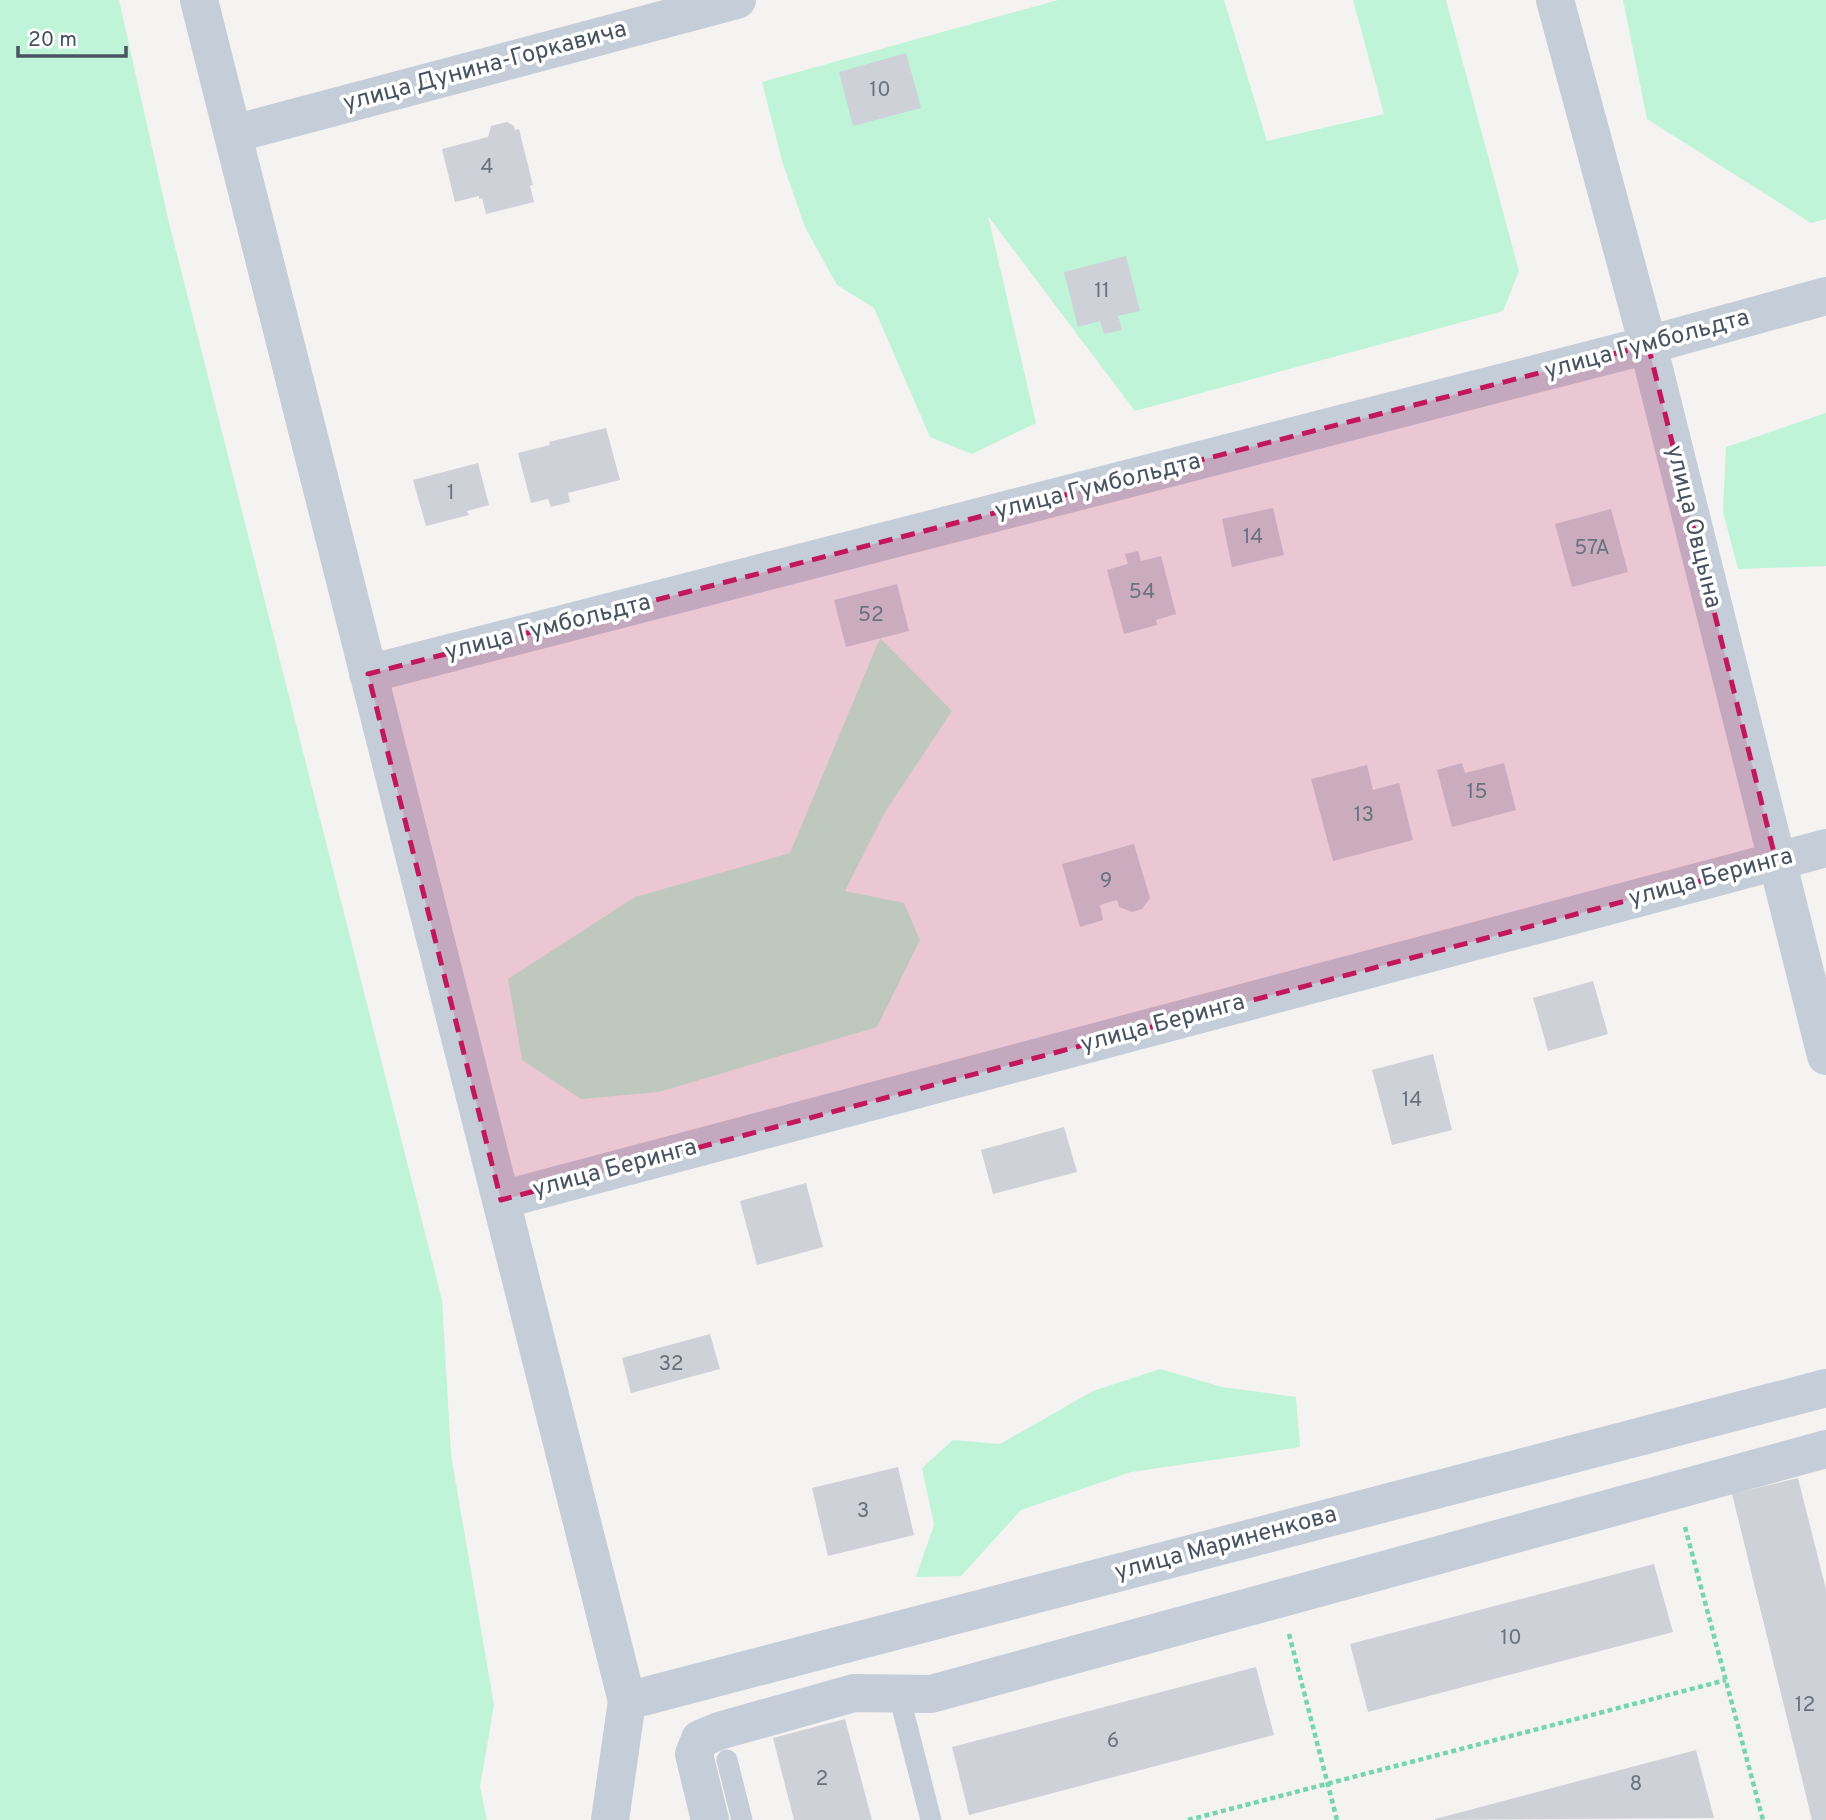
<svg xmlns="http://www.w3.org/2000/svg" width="1826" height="1820" font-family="Overpass,sans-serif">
  <rect width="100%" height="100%" fill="#f5f2f2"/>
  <!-- green -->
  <path fill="#bff4d8" d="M 0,0 L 119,0 L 169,223 L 442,1300 L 451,1455 L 494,1705 L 480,1787 L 487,1820 L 0,1820 Z
    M 1058,0 L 1224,0 L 1267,141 L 1384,114 L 1353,0 L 1446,0 L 1519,271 L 1503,311 L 1135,411 L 988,216 L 1036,423 L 972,454 L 930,437 L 874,308 L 837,285 L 805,227 L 782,161 L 762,82 Z
    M 1623,0 L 1826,0 L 1826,219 L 1811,223 L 1647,119 Z
    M 1826,413 L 1826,566 L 1738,569 L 1723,512 L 1726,447 Z
    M 880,638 L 952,711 L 885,812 L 845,891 L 904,903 L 920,940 L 877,1027 L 659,1092 L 581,1099 L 522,1060 L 508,979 L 635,897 L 790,853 Z
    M 1160,1369 L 1222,1387 L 1296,1397 L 1300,1447 L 1131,1472 L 1021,1510 L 961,1576 L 916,1577 L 934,1525 L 922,1468 L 953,1440 L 1000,1444 L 1093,1391 Z"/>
  <!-- building -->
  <path fill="#ced1d8" d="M 906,53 L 921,108 L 853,126 L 839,72 Z
    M 507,122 L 514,126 L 515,130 L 519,129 L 533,185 L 530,186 L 534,202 L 486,214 L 482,198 L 479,199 L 479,196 L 455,202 L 442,149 L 488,137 L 491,126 Z
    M 1126,256 L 1140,311 L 1118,316 L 1122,330 L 1104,334 L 1100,321 L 1078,327 L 1064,272 Z
    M 606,428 L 620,480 L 568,493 L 570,502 L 551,507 L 548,499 L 531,503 L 518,453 L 550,445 L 549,442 Z
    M 478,463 L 489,505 L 467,511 L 469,515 L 426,526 L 413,480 Z
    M 1273,508 L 1284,555 L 1232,567 L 1222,519 Z
    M 1611,509 L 1628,572 L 1572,587 L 1555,524 Z
    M 1138,551 L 1141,561 L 1161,556 L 1176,614 L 1156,620 L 1157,625 L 1124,634 L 1107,570 L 1128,564 L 1125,554 Z
    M 897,584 L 909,631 L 846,647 L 834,600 Z
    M 1462,763 L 1465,773 L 1504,763 L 1516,810 L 1452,827 L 1437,770 Z
    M 1367,765 L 1373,790 L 1399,783 L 1413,840 L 1333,861 L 1311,779 Z
    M 1134,844 L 1150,898 L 1142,909 L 1132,912 L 1119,907 L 1117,900 L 1100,905 L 1103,920 L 1080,927 L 1062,864 Z
    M 1593,981 L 1608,1034 L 1548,1051 L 1533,998 Z
    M 1433,1054 L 1452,1130 L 1392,1145 L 1372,1070 Z
    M 1064,1127 L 1077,1172 L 993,1194 L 981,1150 Z
    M 806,1183 L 823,1247 L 757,1265 L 740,1201 Z
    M 710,1334 L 720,1369 L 631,1393 L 622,1358 Z
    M 898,1467 L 914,1535 L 828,1556 L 812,1488 Z
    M 1798,1478 L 1826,1589 L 1826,1820 L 1812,1820 L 1732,1494 Z
    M 1654,1564 L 1673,1632 L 1368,1712 L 1350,1644 Z
    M 1256,1667 L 1274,1735 L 969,1815 L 952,1747 Z
    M 845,1719 L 872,1820 L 794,1820 L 773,1738 Z
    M 1696,1750 L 1714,1818 L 1435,1820 L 1435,1819 Z"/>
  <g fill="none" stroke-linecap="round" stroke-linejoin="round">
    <!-- path -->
    <path stroke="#73d6ae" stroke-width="4.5" stroke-dasharray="5 3.5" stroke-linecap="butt" d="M 1685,1527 L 1763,1820
      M 1289,1634 L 1337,1820
      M 1188,1820 L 1726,1680"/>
    <!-- lane -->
    <path stroke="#c5cdd8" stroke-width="21" d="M 899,1695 L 931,1820
      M 727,1760 L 742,1820"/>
    <!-- street -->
    <path stroke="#c5cdd8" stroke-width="38" d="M 199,0 L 627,1701 L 610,1820
      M 1555,0 L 1648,345 L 1826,1056
      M 233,134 L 737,0
      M 368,674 L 1648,345 L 1826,296
      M 501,1200 L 1826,848
      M 627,1701 L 1826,1388
      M 710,1820 L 694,1754 L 700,1739 L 719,1731 L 854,1693 L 931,1694 L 1826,1449"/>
  </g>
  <!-- marked area -->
  <path fill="#c2185b" fill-opacity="0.2" stroke="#c2185b" stroke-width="5" stroke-dasharray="14 9" stroke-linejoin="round" d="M 1648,345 L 1776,861 L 501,1200 L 368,674 Z"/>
  <g text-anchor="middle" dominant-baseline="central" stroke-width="7" stroke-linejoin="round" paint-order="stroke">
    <!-- number labels -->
    <g font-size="21" fill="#6a7280">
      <text x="880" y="90">10</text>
      <text x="487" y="167">4</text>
      <text x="1102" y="291">11</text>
      <text x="451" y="493">1</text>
      <text x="1253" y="537">14</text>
      <text x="1592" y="548">57А</text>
      <text x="1142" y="592">54</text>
      <text x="871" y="615">52</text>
      <text x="1477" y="792">15</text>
      <text x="1364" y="815">13</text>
      <text x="1106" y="881">9</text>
      <text x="1412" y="1100">14</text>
      <text x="671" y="1364">32</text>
      <text x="863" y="1511">3</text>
      <text x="1511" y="1638">10</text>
      <text x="1805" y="1705">12</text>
      <text x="1113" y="1741">6</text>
      <text x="822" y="1779">2</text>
      <text x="1636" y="1784">8</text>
    </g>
    <!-- street labels -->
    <g font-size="24" fill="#485362" stroke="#fff">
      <text transform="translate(485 67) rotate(-15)">улица Дунина-Горкавича</text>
      <text transform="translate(1647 345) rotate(-15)">улица Гумбольдта</text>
      <text transform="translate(1098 487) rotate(-14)">улица Гумбольдта</text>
      <text transform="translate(1693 527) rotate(76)">улица Овцына</text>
      <text transform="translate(548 628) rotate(-14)">улица Гумбольдта</text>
      <text transform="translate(1711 878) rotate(-15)">улица Беринга</text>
      <text transform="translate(1163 1024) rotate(-15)">улица Беринга</text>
      <text transform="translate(615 1169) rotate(-15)">улица Беринга</text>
      <text transform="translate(1226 1544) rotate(-15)">улица Мариненкова</text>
    </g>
  </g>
  <!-- scale -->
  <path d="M18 46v10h108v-10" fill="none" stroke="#485362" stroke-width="3.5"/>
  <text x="28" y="46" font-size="21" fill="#485362" stroke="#ffffff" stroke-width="5" paint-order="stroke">20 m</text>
</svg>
